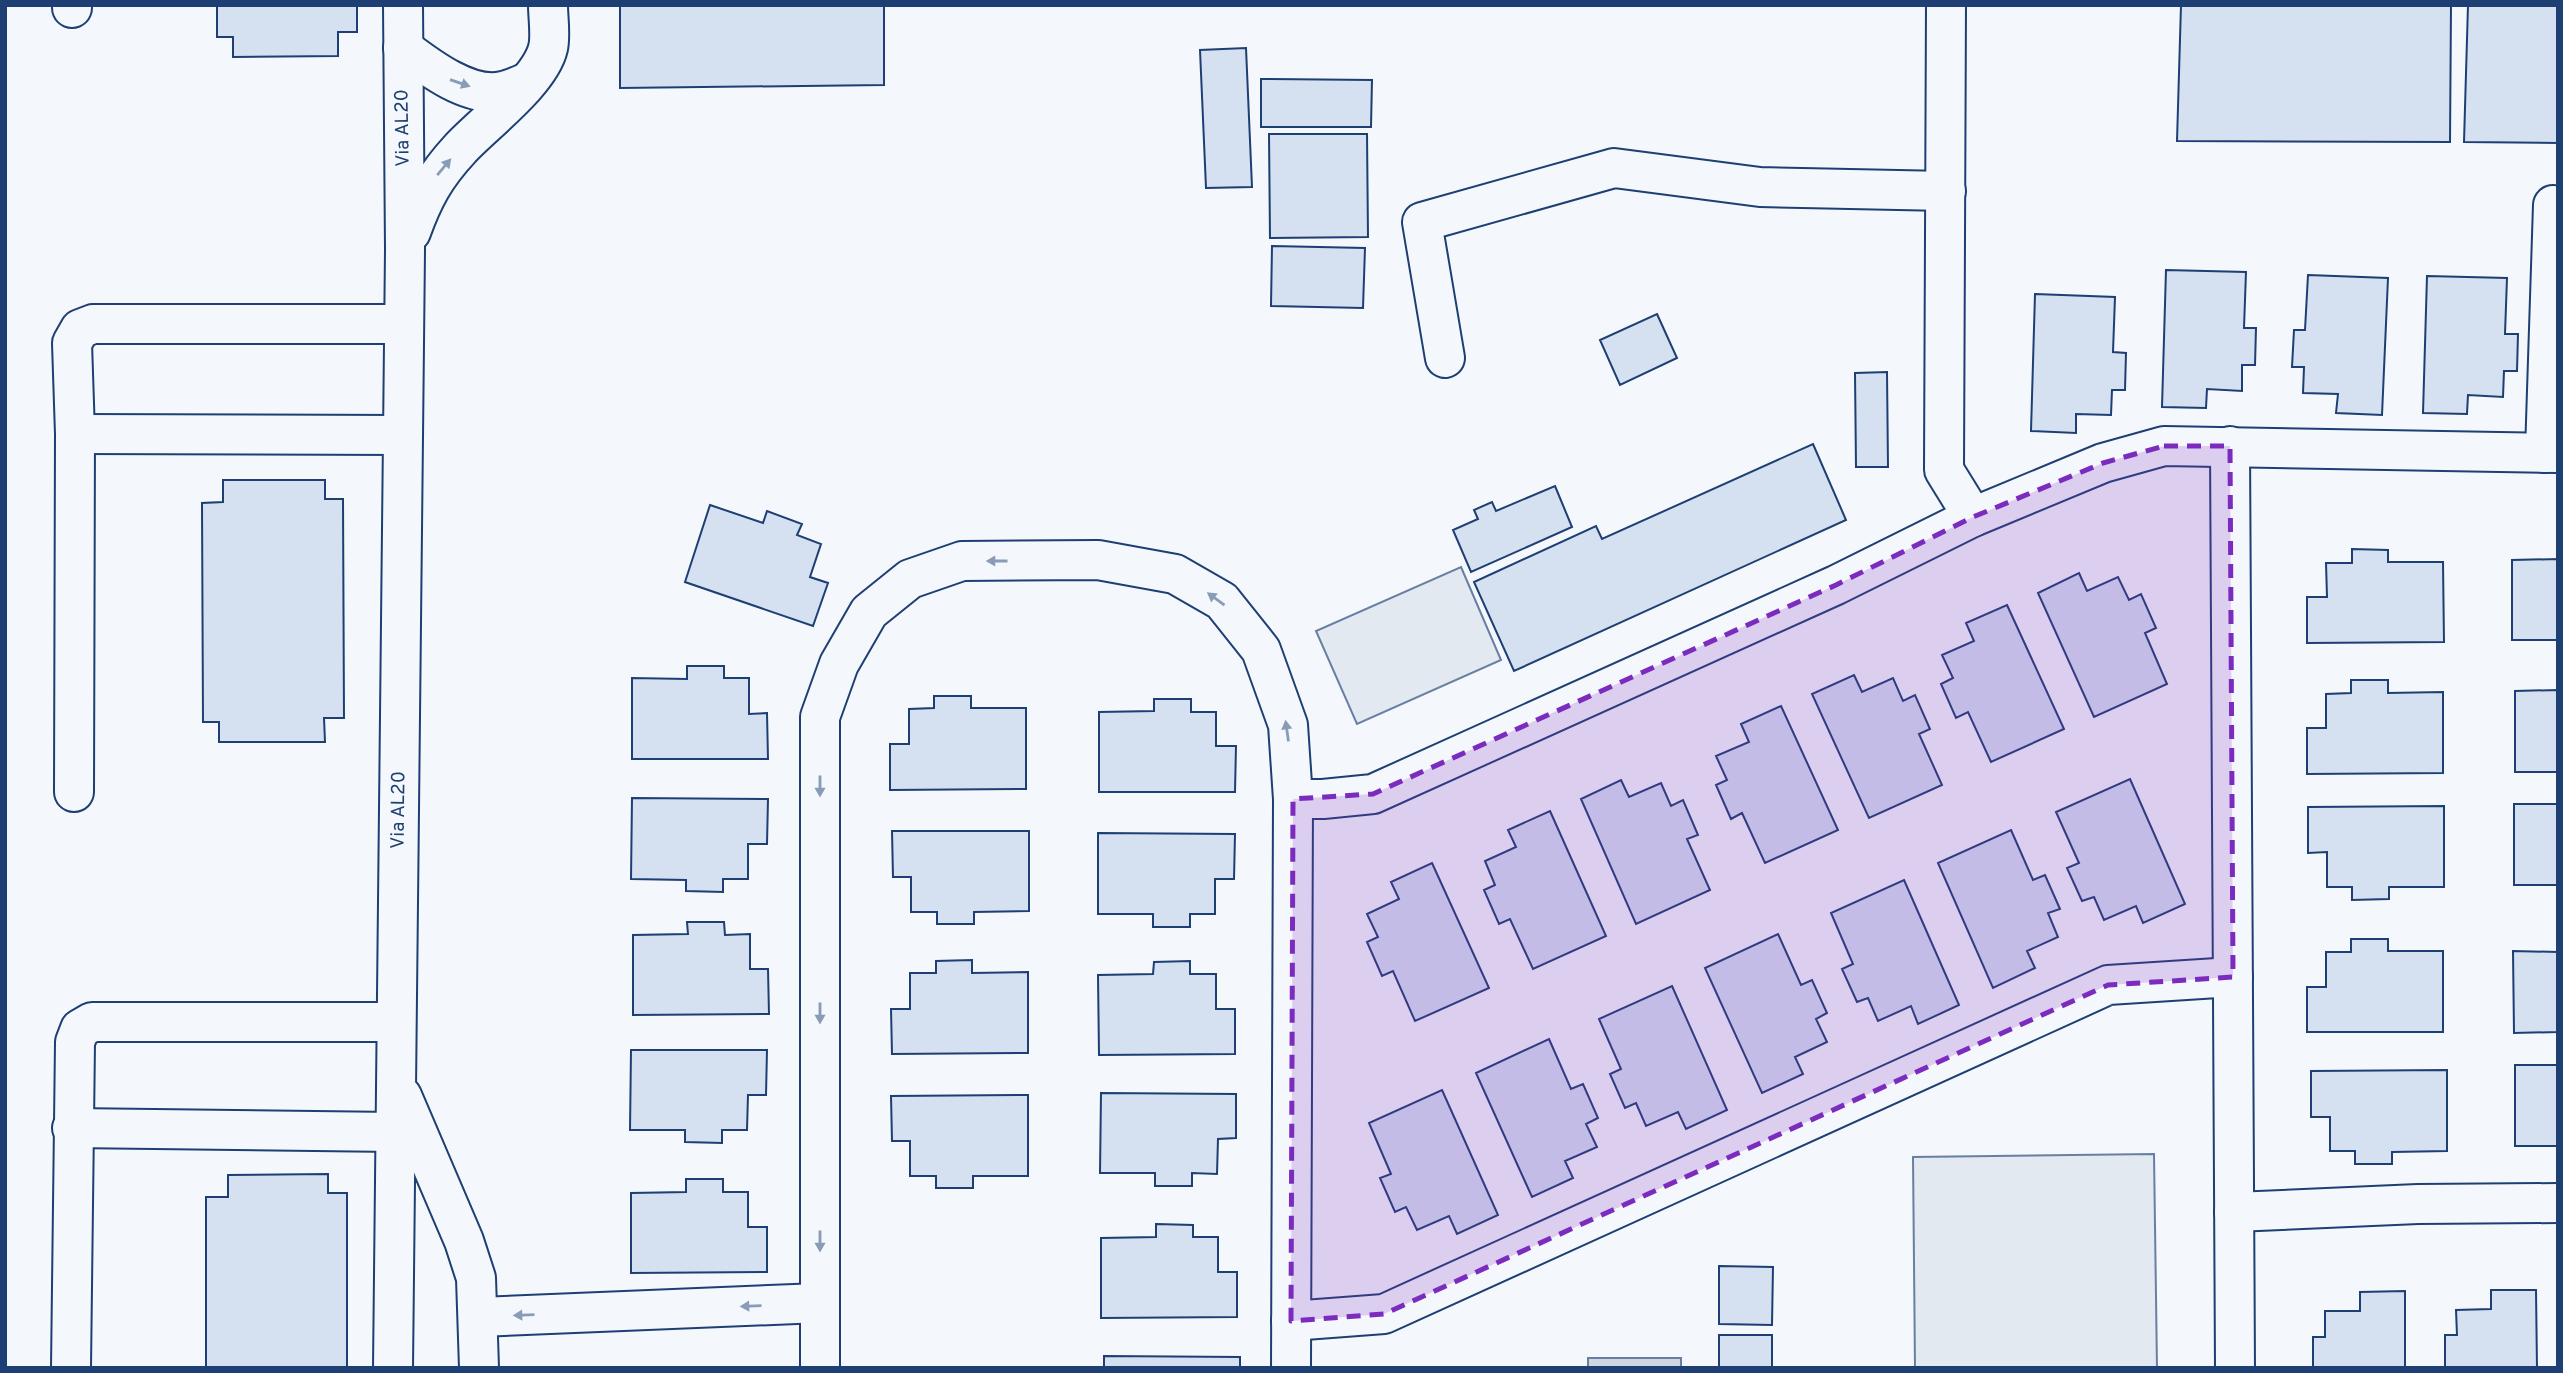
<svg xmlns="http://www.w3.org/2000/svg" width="2563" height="1373" font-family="Overpass,sans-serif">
  <rect width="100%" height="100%" fill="#f4f7fb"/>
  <!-- green -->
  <path fill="#e3e9f0" stroke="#687fa3" stroke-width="2" d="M 1461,567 L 1501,660 L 1357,724 L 1316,631 Z
    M 2154,1154 L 2157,1368 L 1915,1368 L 1913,1157 Z"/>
  <!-- water -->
  <path fill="#cfd7e4" stroke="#687fa3" stroke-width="2" d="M 1588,1358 L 1681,1358 L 1681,1368 L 1588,1368 Z"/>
  <!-- building -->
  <path fill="#d5e0f0" stroke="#1d3f73" stroke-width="2" d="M 217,5 L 357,5 L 357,32 L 338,32 L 338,56 L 233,57 L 233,37 L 217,37 Z
    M 620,5 L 884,5 L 884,85 L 620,88 Z
    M 2181,5 L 2451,5 L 2450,142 L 2177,141 Z
    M 2468,5 L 2558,5 L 2558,143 L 2464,142 Z
    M 1246,48 L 1252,187 L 1206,188 L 1200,50 Z
    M 1261,79 L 1372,80 L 1371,127 L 1261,127 Z
    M 1269,134 L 1367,134 L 1368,237 L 1270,238 Z
    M 1272,246 L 1365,248 L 1363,308 L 1271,306 Z
    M 2166,270 L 2246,272 L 2244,328 L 2256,328 L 2255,365 L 2242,365 L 2242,391 L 2207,389 L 2206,408 L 2162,407 Z
    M 2308,275 L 2388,278 L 2382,415 L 2336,413 L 2338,394 L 2303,393 L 2304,367 L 2292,367 L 2294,330 L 2305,330 Z
    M 2427,276 L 2507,278 L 2505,334 L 2518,334 L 2517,371 L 2504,371 L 2503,397 L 2468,395 L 2467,414 L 2423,413 Z
    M 2035,294 L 2115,297 L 2113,352 L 2126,353 L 2125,390 L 2112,390 L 2111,415 L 2076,414 L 2076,433 L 2031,431 Z
    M 1657,314 L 1677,358 L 1620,385 L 1600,340 Z
    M 1887,372 L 1888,467 L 1856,467 L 1855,373 Z
    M 1813,444 L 1846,520 L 1514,671 L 1474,582 L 1596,526 L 1602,539 Z
    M 223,480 L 325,480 L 325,499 L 343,499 L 344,718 L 324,718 L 325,742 L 219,742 L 219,722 L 203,722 L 202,503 L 223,502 Z
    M 1555,486 L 1572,527 L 1471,572 L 1453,530 L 1478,519 L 1474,510 L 1492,502 L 1496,511 Z
    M 710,505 L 763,523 L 767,511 L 802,524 L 797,535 L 821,544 L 810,577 L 828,583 L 813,626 L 685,582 Z
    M 2352,549 L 2388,550 L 2388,562 L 2443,562 L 2444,642 L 2307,643 L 2307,597 L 2327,597 L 2326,563 L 2352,563 Z
    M 2558,559 L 2558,640 L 2512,640 L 2512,560 Z
    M 2079,573 L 2087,591 L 2118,577 L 2129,600 L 2141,594 L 2156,628 L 2145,633 L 2167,684 L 2094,717 L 2038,593 Z
    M 2007,605 L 2064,729 L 1991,762 L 1968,712 L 1956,718 L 1941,684 L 1953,678 L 1942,655 L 1974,641 L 1966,623 Z
    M 687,666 L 724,666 L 724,678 L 749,678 L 749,714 L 767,713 L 768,759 L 632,759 L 632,678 L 687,679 Z
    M 1854,675 L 1862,692 L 1893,678 L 1903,701 L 1915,695 L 1930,729 L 1919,734 L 1942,785 L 1869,818 L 1812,694 Z
    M 2351,680 L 2388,680 L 2388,693 L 2443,692 L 2443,773 L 2307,774 L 2307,728 L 2326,728 L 2326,694 L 2351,693 Z
    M 2558,690 L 2558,772 L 2515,772 L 2515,691 Z
    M 934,696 L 971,696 L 971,708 L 1026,708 L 1026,789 L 890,790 L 890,744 L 909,744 L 909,709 L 934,708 Z
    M 1154,699 L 1191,699 L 1191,712 L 1216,712 L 1216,746 L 1236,746 L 1235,792 L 1099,792 L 1099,712 L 1154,711 Z
    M 1781,706 L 1838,830 L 1765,863 L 1742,813 L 1731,819 L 1716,785 L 1727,780 L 1716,756 L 1749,742 L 1741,724 Z
    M 2130,779 L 2185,904 L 2143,923 L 2136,906 L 2104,920 L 2094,897 L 2082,901 L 2067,868 L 2079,863 L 2056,812 Z
    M 1621,780 L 1629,797 L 1661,783 L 1671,806 L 1683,800 L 1698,835 L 1687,839 L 1710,890 L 1636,924 L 1581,799 Z
    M 632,798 L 768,799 L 767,844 L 748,844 L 748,879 L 723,879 L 723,892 L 686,891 L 686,880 L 631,879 Z
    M 2514,804 L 2558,804 L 2558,885 L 2514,885 Z
    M 2444,806 L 2444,887 L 2389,887 L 2389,899 L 2352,900 L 2352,887 L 2327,887 L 2327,852 L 2308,853 L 2308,807 Z
    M 1550,811 L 1606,936 L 1533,969 L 1510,919 L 1499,924 L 1484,890 L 1495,885 L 1485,861 L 1516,847 L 1508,830 Z
    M 2011,830 L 2033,880 L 2045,875 L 2060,909 L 2048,913 L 2058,937 L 2027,951 L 2035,968 L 1993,988 L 1938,863 Z
    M 892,831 L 1029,831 L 1029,911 L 974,912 L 974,924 L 937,924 L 937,912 L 911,912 L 911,877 L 893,877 Z
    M 1098,833 L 1235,834 L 1234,879 L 1215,879 L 1215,914 L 1190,914 L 1190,927 L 1153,927 L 1153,914 L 1098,914 Z
    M 1432,863 L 1489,988 L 1415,1021 L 1393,971 L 1382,976 L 1367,942 L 1378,937 L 1367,914 L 1399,899 L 1391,882 Z
    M 1904,880 L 1959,1005 L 1918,1024 L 1911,1006 L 1878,1021 L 1868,998 L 1857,1002 L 1842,969 L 1853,964 L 1831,913 Z
    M 687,922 L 724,922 L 725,935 L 750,934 L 750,969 L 768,969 L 769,1014 L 633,1015 L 633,935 L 688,934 Z
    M 1778,934 L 1801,985 L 1812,980 L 1827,1013 L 1816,1019 L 1827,1042 L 1795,1057 L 1803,1074 L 1762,1093 L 1705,968 Z
    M 2351,939 L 2388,939 L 2388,951 L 2443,951 L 2443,1032 L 2307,1032 L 2307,987 L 2326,987 L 2326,952 L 2351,952 Z
    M 2513,951 L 2558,952 L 2558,1032 L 2514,1033 Z
    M 972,960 L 972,973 L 1028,972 L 1028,1053 L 892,1054 L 891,1009 L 910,1009 L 910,973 L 936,973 L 936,961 Z
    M 1190,961 L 1190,974 L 1216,974 L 1216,1009 L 1235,1009 L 1235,1054 L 1099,1055 L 1098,975 L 1153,974 L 1154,962 Z
    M 1672,986 L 1727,1110 L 1686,1129 L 1678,1112 L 1646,1126 L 1636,1103 L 1625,1108 L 1610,1074 L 1621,1069 L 1599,1019 Z
    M 1549,1039 L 1571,1089 L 1583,1084 L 1598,1118 L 1586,1124 L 1597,1147 L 1565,1161 L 1573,1178 L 1532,1197 L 1476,1073 Z
    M 631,1050 L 767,1050 L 766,1095 L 748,1095 L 747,1130 L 722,1130 L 722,1143 L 685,1142 L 685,1130 L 630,1130 Z
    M 2515,1065 L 2558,1065 L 2558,1146 L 2515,1146 Z
    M 2447,1070 L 2447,1151 L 2392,1152 L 2392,1164 L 2355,1164 L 2355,1151 L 2330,1151 L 2330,1117 L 2311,1117 L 2311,1071 Z
    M 1442,1090 L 1498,1215 L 1457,1234 L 1449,1216 L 1417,1230 L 1406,1207 L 1395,1212 L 1380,1178 L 1391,1174 L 1369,1123 Z
    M 1101,1093 L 1236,1094 L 1236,1138 L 1218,1139 L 1217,1174 L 1192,1173 L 1192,1186 L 1155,1186 L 1155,1173 L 1100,1173 Z
    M 1028,1095 L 1028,1176 L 973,1176 L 973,1188 L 936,1188 L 936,1176 L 910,1176 L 910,1141 L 892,1141 L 891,1096 Z
    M 328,1174 L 328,1193 L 347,1193 L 347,1368 L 206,1368 L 206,1197 L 228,1197 L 228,1175 Z
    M 686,1179 L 723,1179 L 723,1192 L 748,1192 L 748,1227 L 767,1227 L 767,1272 L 631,1273 L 631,1193 L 686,1192 Z
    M 1156,1224 L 1193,1225 L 1193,1237 L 1218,1237 L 1218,1272 L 1237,1272 L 1237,1317 L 1101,1318 L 1101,1238 L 1156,1237 Z
    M 1719,1266 L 1773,1267 L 1772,1325 L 1719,1324 Z
    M 2491,1290 L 2536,1290 L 2537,1368 L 2445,1368 L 2445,1335 L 2457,1335 L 2456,1310 L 2491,1309 Z
    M 2405,1291 L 2405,1368 L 2313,1368 L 2313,1337 L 2325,1337 L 2325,1311 L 2360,1311 L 2360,1292 Z
    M 1719,1335 L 1772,1335 L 1772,1368 L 1719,1368 Z
    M 1104,1356 L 1240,1357 L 1240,1368 L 1104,1368 Z"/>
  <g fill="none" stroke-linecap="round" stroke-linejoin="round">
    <defs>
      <g id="minor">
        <path d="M 72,5 L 72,8"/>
        <path d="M 1946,5 L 1944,470 L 1973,517"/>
        <path d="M 403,48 C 428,67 470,99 503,91 C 511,89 518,86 525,83"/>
        <path d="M 411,232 C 423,198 435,176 460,149 C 483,124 540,82 548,48 C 551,36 548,18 548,5"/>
        <path d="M 1445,358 L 1422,222 L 1614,168 L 1760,187 L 1946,191"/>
        <path d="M 75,434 L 402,435"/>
        <path d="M 2230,446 L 2235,1368"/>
        <path d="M 2545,453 L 2553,205 L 2558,206"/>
        <path d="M 74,792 L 75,434 L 72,343 L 80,329 L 93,324 L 404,324"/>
        <path d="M 1293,799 L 1323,799 L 1373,794 L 1836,585 L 1973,517 L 2103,463 L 2164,446 L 2558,453"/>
        <path d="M 402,1096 L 464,1241 L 476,1278 L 479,1368"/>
        <path d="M 72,1128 L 395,1132"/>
        <path d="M 2234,1212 L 2418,1204 L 2558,1203"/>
        <path d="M 479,1317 L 820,1303"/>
        <path d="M 1291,1321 L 1384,1314 L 2108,985 L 2233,977"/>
        <path d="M 71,1368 L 75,1042 L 80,1029 L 92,1022 L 396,1022"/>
        <path id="s1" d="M 393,1368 L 405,250 L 403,5"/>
        <path d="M 820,1368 L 820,717 L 839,664 L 869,612 L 910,579 L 962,561 L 1098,560 L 1175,574 L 1222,601 L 1261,650 L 1288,725 L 1293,799 L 1291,1368"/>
      </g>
    </defs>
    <!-- minor casing -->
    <use href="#minor" stroke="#1d3f73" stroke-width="42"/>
    <!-- minor -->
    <use href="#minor" stroke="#f4f7fb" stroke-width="38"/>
  </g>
  <!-- one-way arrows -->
  <defs><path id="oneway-solid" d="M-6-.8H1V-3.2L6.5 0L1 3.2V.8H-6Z" transform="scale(1.75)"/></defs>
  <g fill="#889bb7">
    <use href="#oneway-solid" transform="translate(460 83) rotate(19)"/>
    <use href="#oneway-solid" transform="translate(444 167) rotate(-50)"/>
    <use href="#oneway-solid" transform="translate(997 561) rotate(180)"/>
    <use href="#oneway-solid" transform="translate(1216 599) rotate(-144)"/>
    <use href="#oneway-solid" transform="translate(1287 731) rotate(-98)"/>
    <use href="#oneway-solid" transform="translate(820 786) rotate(90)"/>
    <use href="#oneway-solid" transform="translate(820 1013) rotate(90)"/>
    <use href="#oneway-solid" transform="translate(820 1241) rotate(90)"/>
    <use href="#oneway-solid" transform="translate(751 1306) rotate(178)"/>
    <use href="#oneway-solid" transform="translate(524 1315) rotate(178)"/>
  </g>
  <!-- marked area -->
  <path fill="#7b2cbf" fill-opacity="0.2" stroke="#7b2cbf" stroke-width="5" stroke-dasharray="14 9" stroke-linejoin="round" d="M 2164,446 L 2230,446 L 2233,977 L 2108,985 L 1384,1314 L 1291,1321 L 1293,799 L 1373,794 L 1836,585 L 1973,517 L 2103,463 Z"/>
  <g text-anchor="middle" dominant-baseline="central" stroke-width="5" stroke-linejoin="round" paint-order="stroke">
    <!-- street labels -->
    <g font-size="19" fill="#1d3f73" stroke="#f4f7fb">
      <text transform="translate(403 128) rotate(-91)">Via AL20</text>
      <text stroke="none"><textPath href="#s1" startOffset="558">Via AL20</textPath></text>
    </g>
  </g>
  <!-- border -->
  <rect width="2563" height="1373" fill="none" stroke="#1d3f73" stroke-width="14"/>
</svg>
